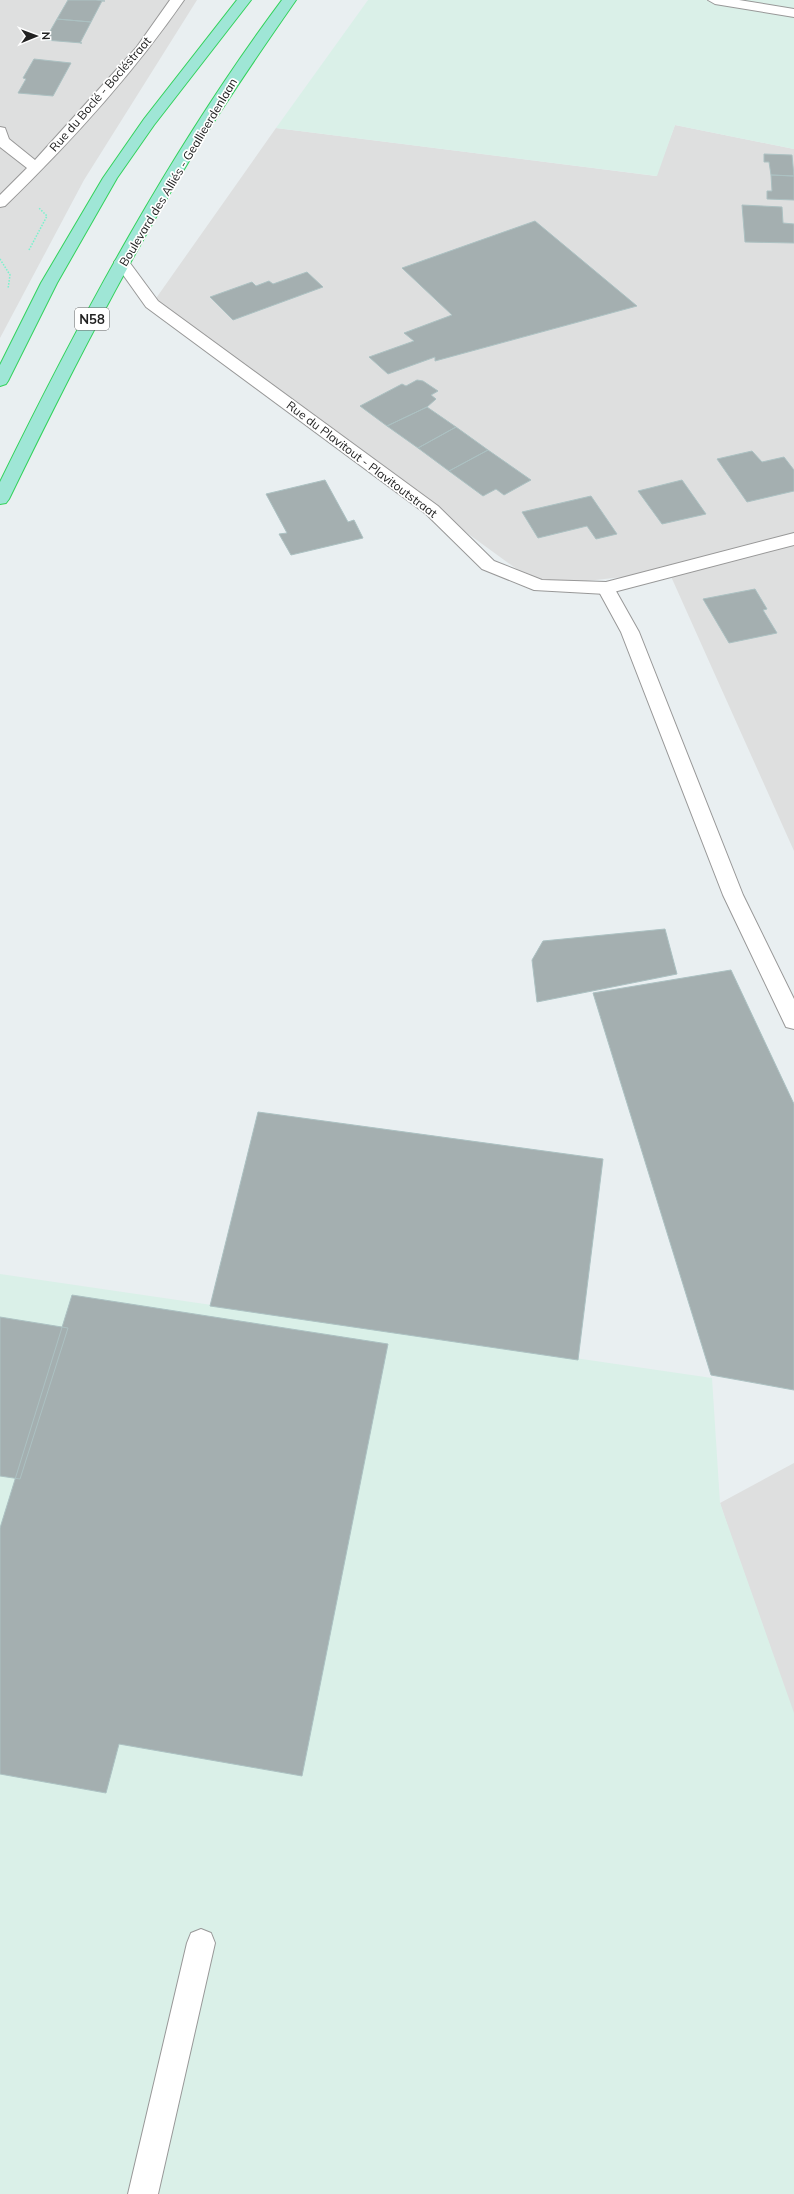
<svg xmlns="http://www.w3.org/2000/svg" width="794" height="2194" font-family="Mulish,sans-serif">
  <rect width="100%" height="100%" fill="#e9eff1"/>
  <!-- residential -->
  <path fill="#dedfdf" d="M 0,0 L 197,0 L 84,180 L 0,338 Z
    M 675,125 L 794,149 L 794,851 L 669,572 L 540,586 L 152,304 L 276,128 L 656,176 Z
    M 794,1463 L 794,1729 L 720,1503 Z"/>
  <!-- commercial -->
  <path fill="#daf0e8" d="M 368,0 L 794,0 L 794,149 L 675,125 L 657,176 L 276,128 Z
    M 0,1274 L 712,1378 L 720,1503 L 794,1713 L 794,2194 L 0,2194 Z"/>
  <!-- building -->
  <path fill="#a4afb0" stroke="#acc1c2" d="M 68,0 L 96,0 L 105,1 L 102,1 L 91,22 L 57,19 Z
    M 57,19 L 91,22 L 80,43 L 82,43 L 45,40 Z
    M 34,59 L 71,63 L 53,96 L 18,93 L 26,79 L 23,78 Z
    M 764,154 L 792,155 L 794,176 L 771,175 L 769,162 L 764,162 Z
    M 771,175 L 794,176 L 794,200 L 767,199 L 767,191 L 772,191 Z
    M 742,205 L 782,207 L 783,223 L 794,224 L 794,243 L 745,242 Z
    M 535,221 L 637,306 L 435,361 L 435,357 L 388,374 L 369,357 L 414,341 L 404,333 L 452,315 L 402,268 Z
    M 307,272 L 323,287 L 233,320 L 210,297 L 252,282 L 256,286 L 269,281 L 273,284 Z
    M 417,380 L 423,381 L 438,391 L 431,395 L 436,399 L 427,407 L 387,426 L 360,406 L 402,384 L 406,386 Z
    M 427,407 L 456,427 L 418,448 L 387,426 Z
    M 456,427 L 488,450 L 449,471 L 418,448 Z
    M 488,450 L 531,480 L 504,495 L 496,489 L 483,496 L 449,471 Z
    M 752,451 L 762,462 L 784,457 L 794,470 L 794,491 L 747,502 L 717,459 Z
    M 325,480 L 348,522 L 354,520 L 363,538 L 291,555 L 279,534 L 287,533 L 266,494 Z
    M 682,480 L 706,514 L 662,524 L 638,491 Z
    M 591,496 L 617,534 L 596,539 L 587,526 L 538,538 L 522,512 Z
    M 755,589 L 767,609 L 763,610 L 777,633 L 729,643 L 703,599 Z
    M 665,929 L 677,974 L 537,1002 L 532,960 L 543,941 Z
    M 731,970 L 794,1104 L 794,1390 L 711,1375 L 593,993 Z
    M 258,1112 L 603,1159 L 578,1360 L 210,1306 Z
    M 72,1295 L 388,1344 L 302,1776 L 119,1744 L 106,1793 L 0,1774 L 0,1528 Z
    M 0,1317 L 68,1328 L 20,1479 L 0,1476 Z"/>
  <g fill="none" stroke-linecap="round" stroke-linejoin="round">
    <defs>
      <path id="service" d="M 708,0 L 739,0 L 794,9 L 794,17 L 715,4 Z
        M 606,582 L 612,584 L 639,632 L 743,895 L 794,999 L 794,1029 L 786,1027 L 723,895 L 621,632 L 597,588 L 600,584 Z"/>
      <path id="minor" d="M 170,0 L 184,0 C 132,75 70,143 5,206 L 0,207 L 0,195 L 27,168 L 0,147 L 0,127 L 5,128 L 9,139 L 35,160 L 136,48 Z
        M 122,257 L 127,259 L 158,301 L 438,506 L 494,561 L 542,580 L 606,582 L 794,533 L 794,545 L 606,594 L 534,590 L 482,569 L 426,514 L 146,307 L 114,262 L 117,259 Z
        M 201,1929 L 211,1933 L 215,1943 L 158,2194 L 128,2194 L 187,1943 L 191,1933 Z"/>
      <path id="trunk" d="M 237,0 L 251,0 L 154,125 L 117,178 L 57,283 L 8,381 L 6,384 L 0,386 L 0,365 L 41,283 L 103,178 L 144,119 Z
        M 282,0 L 296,0 C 259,53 223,106 189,161 C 123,270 65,384 9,499 L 6,503 L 0,504 L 0,482 C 82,315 171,149 282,0 Z"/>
    </defs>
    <!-- service casing -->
    <use href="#service" stroke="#989898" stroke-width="2"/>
    <!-- minor casing -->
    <use href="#minor" stroke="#989898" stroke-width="2"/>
    <!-- trunk casing -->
    <use href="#trunk" stroke="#33d25b" stroke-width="2"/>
    <!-- path -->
    <path stroke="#79f2cd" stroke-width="1.5" stroke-dasharray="1.5 1.5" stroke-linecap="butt" d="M 29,250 L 47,216 L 39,208
      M 0,259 L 10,275 L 8,289"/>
    <!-- service -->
    <use href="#service" fill="#fff" fill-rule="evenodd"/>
    <!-- minor -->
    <use href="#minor" fill="#fff" fill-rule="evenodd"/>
    <!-- trunk -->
    <use href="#trunk" fill="#9fe6d6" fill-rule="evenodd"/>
  </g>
  <g text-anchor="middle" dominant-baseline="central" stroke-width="3.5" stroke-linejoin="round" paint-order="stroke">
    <!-- far-street labels -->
    <g font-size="12" fill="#212121" stroke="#fff">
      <text transform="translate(100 94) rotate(-49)">Rue du Boclé - Bocléstraat</text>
      <text transform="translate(178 172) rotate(-59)">Boulevard des Alliés - Geallieerdenlaan</text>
      <text transform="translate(362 459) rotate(37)">Rue du Plavitout - Plavitoutstraat</text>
    </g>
    <!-- shield labels -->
    <rect fill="#fff" stroke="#646464" stroke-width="1" x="75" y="308" width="34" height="22" rx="3"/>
    <g font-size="13" font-weight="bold" fill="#212121">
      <text x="92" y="319">N58</text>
    </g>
  </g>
  <!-- north arrow -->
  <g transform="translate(36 36) rotate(89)" stroke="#ffffff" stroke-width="3" paint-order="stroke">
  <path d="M0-3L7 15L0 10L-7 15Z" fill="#212121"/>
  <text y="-6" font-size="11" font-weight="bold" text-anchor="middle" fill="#212121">N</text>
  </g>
</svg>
